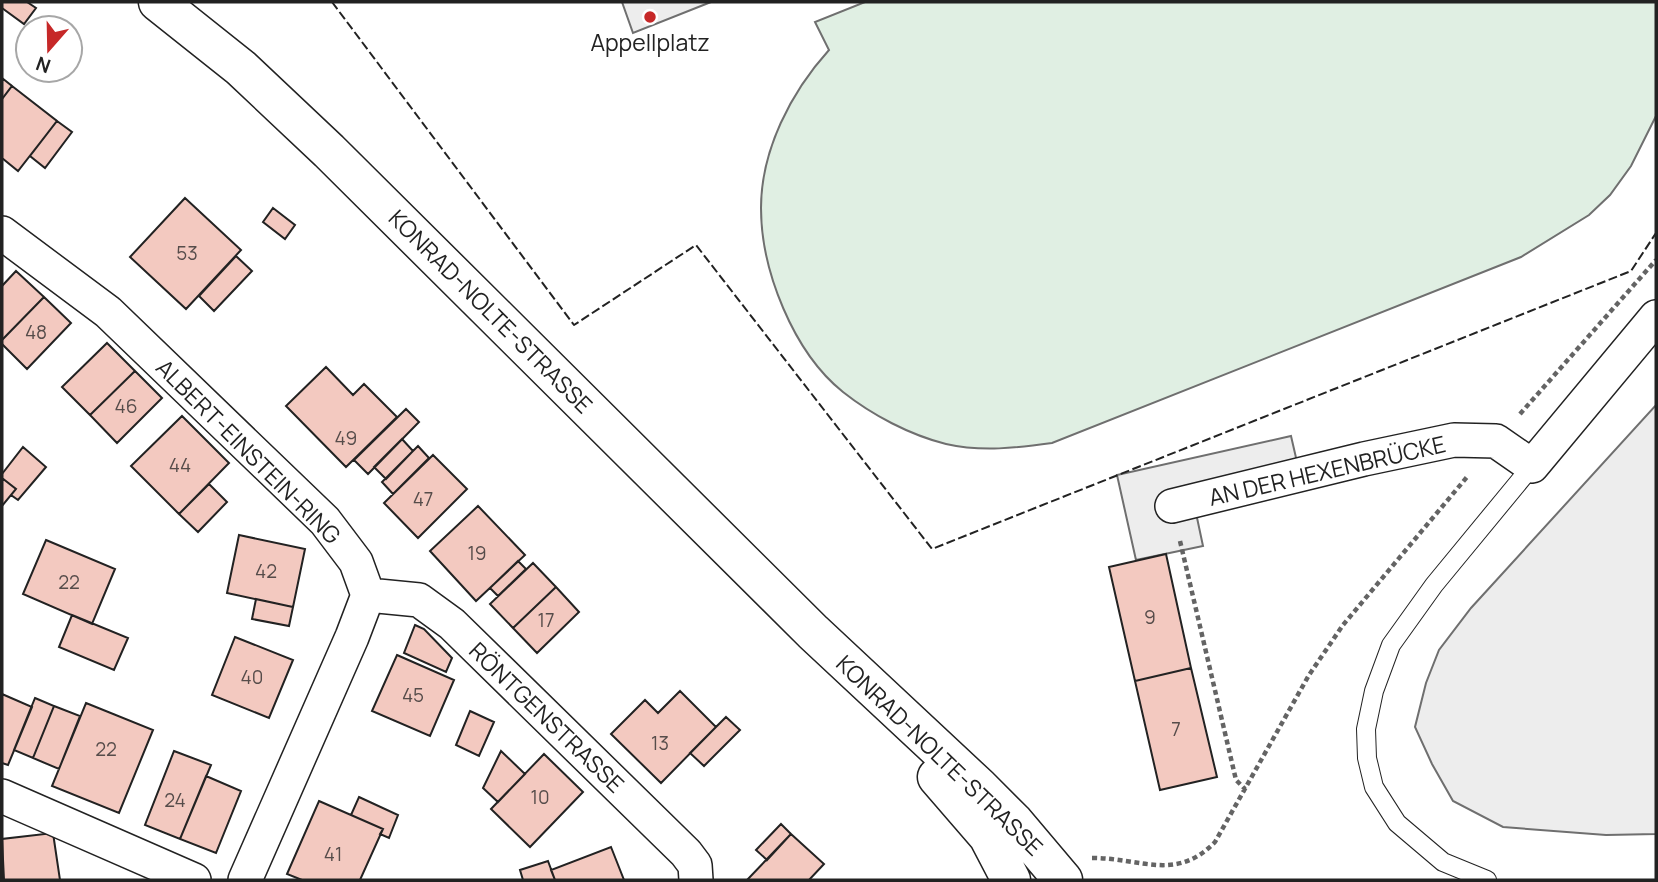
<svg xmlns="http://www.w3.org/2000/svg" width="1658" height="882" font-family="Manrope,sans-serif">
  <rect width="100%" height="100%" fill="#fff"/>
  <!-- green -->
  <path fill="#e0efe3" stroke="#6f6f6f" stroke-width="2" d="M 865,2 L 1656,2 L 1656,116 L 1631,166 L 1610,195 L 1589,215 L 1521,257 L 1052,443 C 1017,448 981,452 946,444 C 910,435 872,415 843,392 C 793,352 761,270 761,208 C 761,150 791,92 829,50 L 815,22 Z"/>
  <!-- parking -->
  <path fill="#ededed" stroke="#6f6f6f" stroke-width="2" d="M 622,2 L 711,2 L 633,33 Z
    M 1656,405 L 1656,834 L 1606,835 L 1503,827 L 1453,801 L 1432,764 L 1415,727 L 1426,683 L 1439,650 L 1471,608 Z
    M 1291,436 L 1303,488 L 1196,513 L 1203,546 L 1136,560 L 1117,475 Z"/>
  <!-- building -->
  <path fill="#f3c9c0" stroke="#222" stroke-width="2" d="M 2,2 L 27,2 L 36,8 L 24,24 L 2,8 Z
    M 2,78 L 12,86 L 2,99 Z
    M 12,86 L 57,121 L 18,171 L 2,158 L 2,99 Z
    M 57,121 L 72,132 L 45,168 L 30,156 Z
    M 185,198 L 241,250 L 186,309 L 130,257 Z
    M 273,208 L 295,225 L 285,239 L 263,222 Z
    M 236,256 L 252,271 L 214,311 L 199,296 Z
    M 16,271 L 44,297 L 2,340 L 2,286 Z
    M 44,297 L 71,323 L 27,369 L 2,344 L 2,340 Z
    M 107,343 L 135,371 L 90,415 L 62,387 Z
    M 326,367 L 353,395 L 364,384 L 397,417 L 346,467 L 286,406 Z
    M 135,371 L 162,398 L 117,443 L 90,415 Z
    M 406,409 L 419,422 L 368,474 L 354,460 Z
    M 182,416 L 229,463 L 179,514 L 131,466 Z
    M 402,439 L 413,451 L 386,479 L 374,467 Z
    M 418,446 L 429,458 L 393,494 L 382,482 Z
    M 23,447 L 46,467 L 18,500 L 11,495 L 16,489 L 2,478 L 2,474 Z
    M 433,455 L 467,489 L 418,538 L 384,503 Z
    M 2,478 L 16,489 L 2,506 Z
    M 209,484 L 227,502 L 198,532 L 179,514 Z
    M 478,506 L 525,555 L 476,601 L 430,551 Z
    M 239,535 L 305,549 L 293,607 L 227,593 Z
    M 46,540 L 115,569 L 92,624 L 23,594 Z
    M 1166,554 L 1191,668 L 1135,681 L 1109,567 Z
    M 518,561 L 526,569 L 498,596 L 490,588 Z
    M 533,563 L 556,587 L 513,628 L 490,604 Z
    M 556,587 L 579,612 L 537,653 L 513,628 Z
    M 256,599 L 293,607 L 289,626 L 252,619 Z
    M 72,615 L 128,638 L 114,670 L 59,647 Z
    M 415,625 L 424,629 L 452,658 L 446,672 L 404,653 Z
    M 235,637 L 293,660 L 269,718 L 212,695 Z
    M 397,655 L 454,680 L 430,736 L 372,711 Z
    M 1191,668 L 1217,777 L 1160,790 L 1135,681 Z
    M 680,691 L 716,727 L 661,783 L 611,734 L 645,700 L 658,713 Z
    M 2,694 L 32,707 L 8,765 L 2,763 Z
    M 35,698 L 54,706 L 33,758 L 14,750 Z
    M 86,703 L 153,730 L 119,813 L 52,786 Z
    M 54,706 L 80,716 L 59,769 L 33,758 Z
    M 470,711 L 494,722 L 479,756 L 456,745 Z
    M 726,717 L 740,730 L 704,766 L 690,753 Z
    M 174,751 L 211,765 L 180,839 L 145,825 Z
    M 501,751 L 525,774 L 498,802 L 483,788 Z
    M 544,754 L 583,792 L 530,847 L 491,809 Z
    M 206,776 L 241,791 L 216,853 L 180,839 Z
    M 359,797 L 398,815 L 389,838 L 380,834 L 383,829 L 351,815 Z
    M 319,801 L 383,829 L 360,880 L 302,880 L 287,874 Z
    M 781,824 L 791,834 L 767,860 L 756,850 Z
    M 53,833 L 60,880 L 4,880 L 2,839 Z
    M 791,834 L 824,864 L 809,880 L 747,880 Z
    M 611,847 L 624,880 L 555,880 L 551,870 Z
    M 548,861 L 555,880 L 523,880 L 520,870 Z"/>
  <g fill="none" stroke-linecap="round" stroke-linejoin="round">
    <defs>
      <path id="service" d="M 1487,880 L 1443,862 L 1397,823 L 1374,787 L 1367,758 L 1366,729 L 1374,691 L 1391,645 L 1434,585 L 1532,466"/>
      <path id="minor" d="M 2,233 L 108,312 L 325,521 L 356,562 L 368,595 L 352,637 L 245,880
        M 1172,506 L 1364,459 L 1454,440 L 1496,441 L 1532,466 L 1656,317
        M 368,595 L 419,600 L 452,624 L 686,853 L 695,865 L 696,880
        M 2,796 L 194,880"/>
      <path id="tertiary" d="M 158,2 L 241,68 L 329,151 L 813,632 L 979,787 L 1014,822 L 1063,880
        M 937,777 L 988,836 L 1011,880"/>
    </defs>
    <!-- service casing -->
    <use href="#service" stroke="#222" stroke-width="20"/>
    <!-- minor casing -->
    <use href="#minor" stroke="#222" stroke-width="36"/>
    <!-- tertiary casing -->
    <use href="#tertiary" stroke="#222" stroke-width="41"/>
    <!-- path -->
    <path stroke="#646464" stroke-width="4.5" stroke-dasharray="5 3.5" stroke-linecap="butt" d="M 1520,414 L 1656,260
      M 1180,541 L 1236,780 L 1245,789
      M 1092,858 C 1142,858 1176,882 1215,842 L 1309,675 L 1343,625 L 1467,477"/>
    <!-- service -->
    <use href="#service" stroke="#fff" stroke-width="18"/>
    <!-- minor -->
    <use href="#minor" stroke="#fff" stroke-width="33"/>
    <!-- tertiary -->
    <use href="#tertiary" stroke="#fff" stroke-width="38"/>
    <!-- fence -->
    <path stroke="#222" stroke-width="2" stroke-dasharray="9 3.5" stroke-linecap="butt" d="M 332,2 L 574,325 L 696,245 L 932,549 L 1631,271 L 1656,233"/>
  </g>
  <!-- markers -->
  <circle fill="#c62828" stroke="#fff" stroke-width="2.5" cx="650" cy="17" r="7"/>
  <g text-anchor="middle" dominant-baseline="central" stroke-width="5" stroke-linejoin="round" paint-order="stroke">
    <!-- number labels -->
    <g font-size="19" fill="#564c4a">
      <text x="187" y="253">53</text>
      <text x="36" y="332">48</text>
      <text x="126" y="406">46</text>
      <text x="346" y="438">49</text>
      <text x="180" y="465">44</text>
      <text x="423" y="499">47</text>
      <text x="477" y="553">19</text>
      <text x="266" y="571">42</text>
      <text x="69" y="582">22</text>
      <text x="1150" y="617">9</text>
      <text x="546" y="620">17</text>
      <text x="252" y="677">40</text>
      <text x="413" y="695">45</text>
      <text x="1176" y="729">7</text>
      <text x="660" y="743">13</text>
      <text x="106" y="749">22</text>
      <text x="540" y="797">10</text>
      <text x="175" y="800">24</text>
      <text x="333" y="854">41</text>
    </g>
    <!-- poi labels -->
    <g font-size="23" fill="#222" stroke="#fff">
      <text x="650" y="42">Appellplatz</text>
    </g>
    <!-- street labels -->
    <g font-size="23" fill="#222" stroke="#fff">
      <text transform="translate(491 311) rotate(45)">KONRAD-NOLTE-STRASSE</text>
      <text transform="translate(249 451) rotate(45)">ALBERT-EINSTEIN-RING</text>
      <text transform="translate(1327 470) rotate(-13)">AN DER HEXENBRÜCKE</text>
      <text transform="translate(547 717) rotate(44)">RÖNTGENSTRASSE</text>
      <text transform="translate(940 755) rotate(44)">KONRAD-NOLTE-STRASSE</text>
    </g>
  </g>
  <!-- border -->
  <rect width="1658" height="882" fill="none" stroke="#222222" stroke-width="7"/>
  <!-- north arrow -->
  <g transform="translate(49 49) rotate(200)"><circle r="33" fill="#ffffff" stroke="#a7a7a7" stroke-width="2"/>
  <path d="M0-5L12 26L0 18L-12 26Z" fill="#c62828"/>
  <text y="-10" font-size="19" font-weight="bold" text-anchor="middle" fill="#222222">N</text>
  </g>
</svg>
